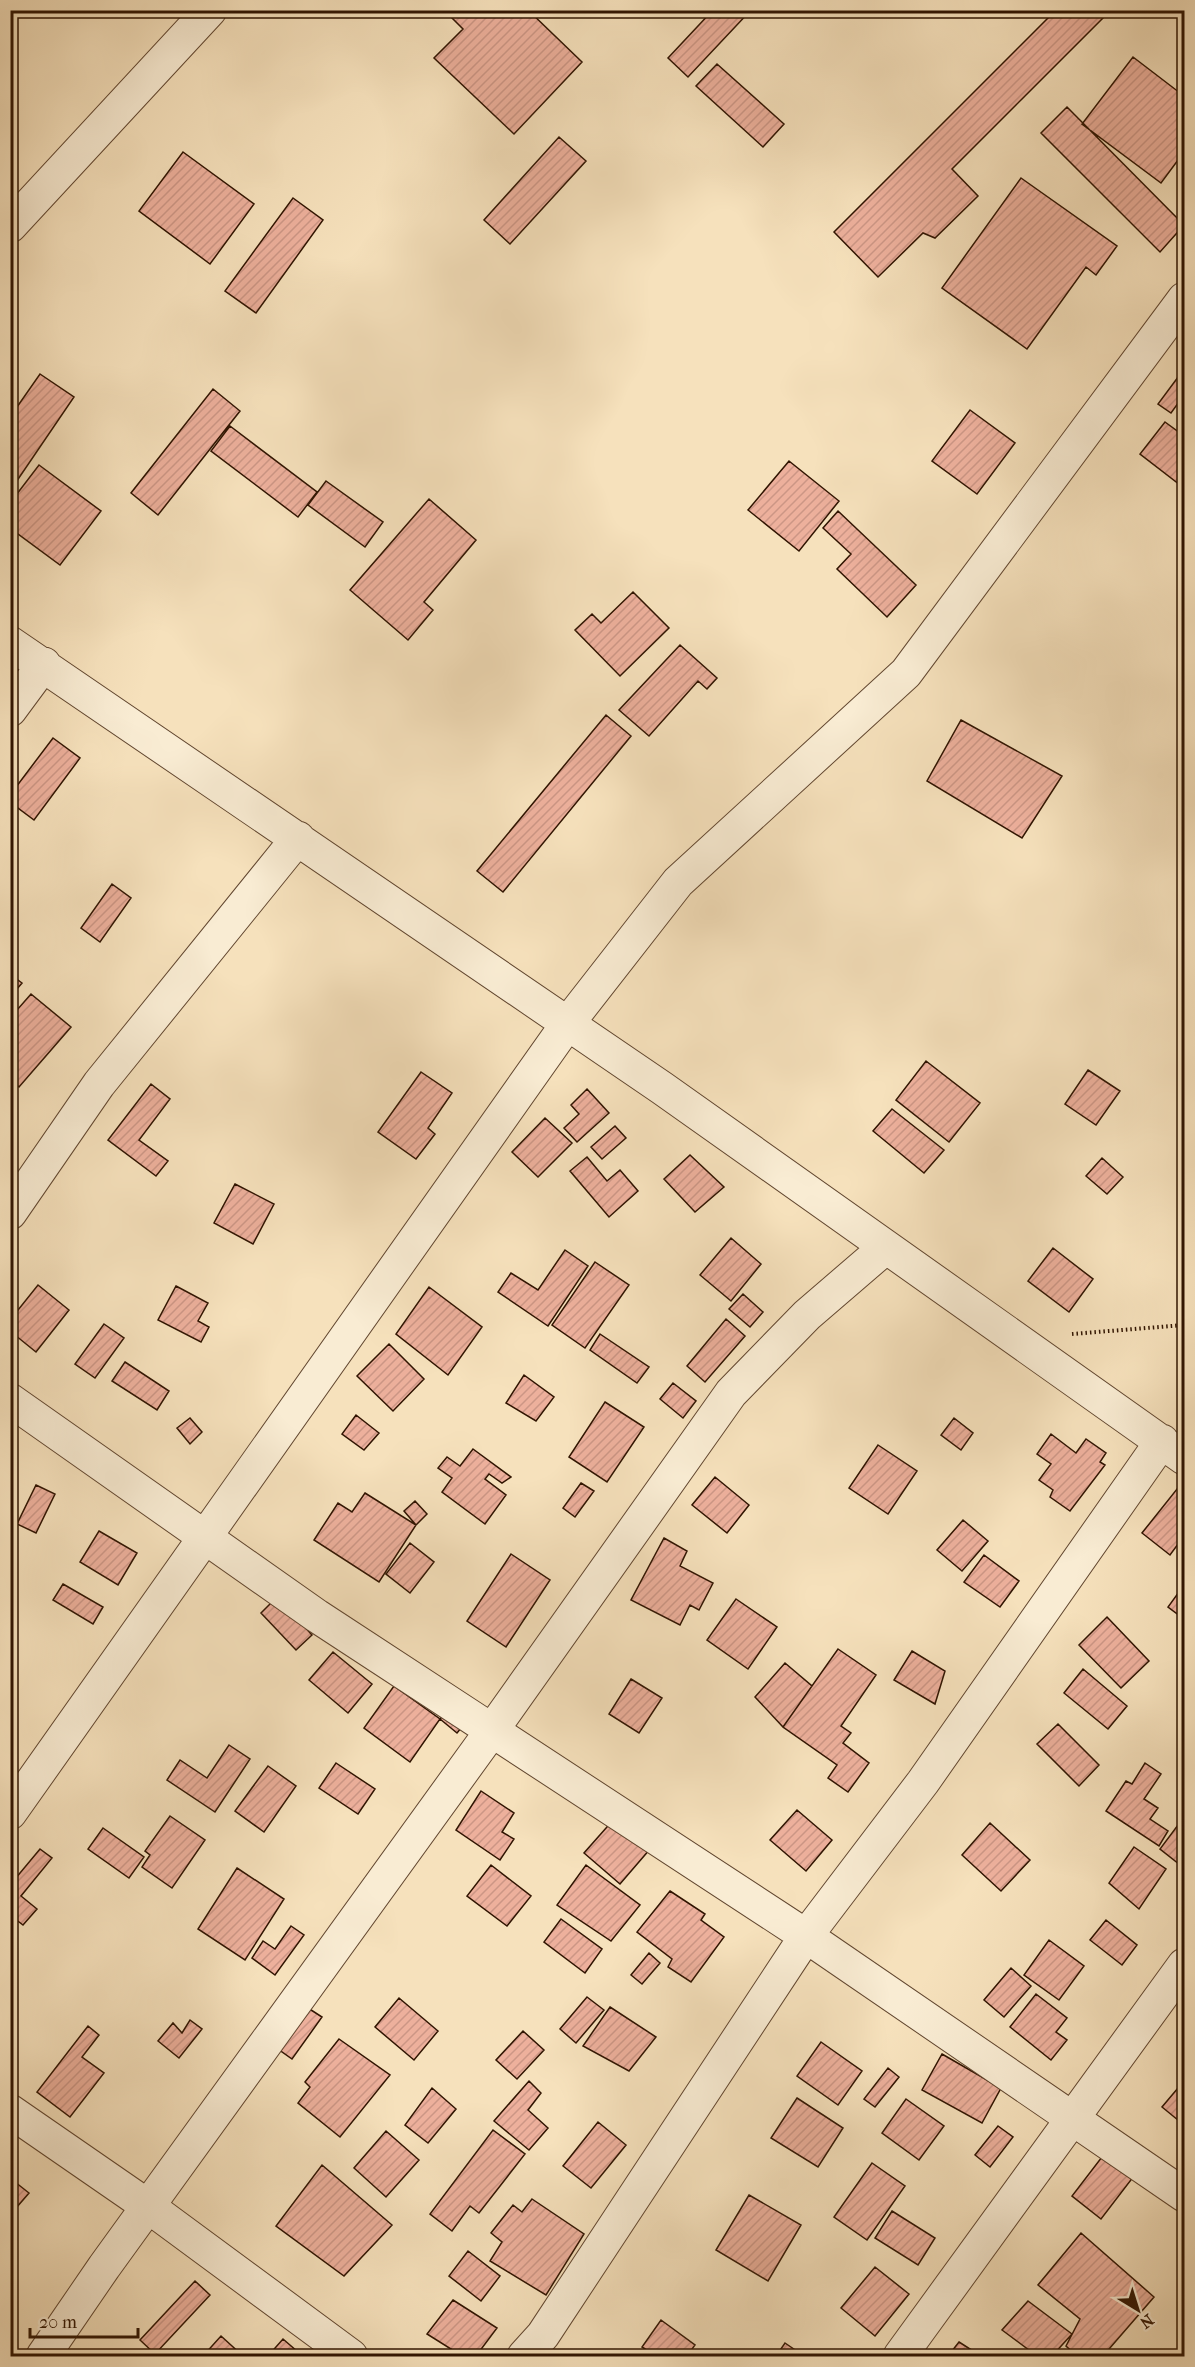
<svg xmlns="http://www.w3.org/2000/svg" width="1195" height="2367" font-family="'IM FELL French Canon',serif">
  <defs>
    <pattern id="building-hatch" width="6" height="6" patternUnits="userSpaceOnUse" patternTransform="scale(1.5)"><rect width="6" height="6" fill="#edb09c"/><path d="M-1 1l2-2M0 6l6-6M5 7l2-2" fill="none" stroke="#cc9685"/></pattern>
  </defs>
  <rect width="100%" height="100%" fill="#f6e1bc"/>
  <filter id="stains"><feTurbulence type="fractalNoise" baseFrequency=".00333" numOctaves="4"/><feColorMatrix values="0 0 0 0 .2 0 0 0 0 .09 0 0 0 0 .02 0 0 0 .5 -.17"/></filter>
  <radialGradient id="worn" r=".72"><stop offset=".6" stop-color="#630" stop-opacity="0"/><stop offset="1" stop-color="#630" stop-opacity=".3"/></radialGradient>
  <!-- building -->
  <path fill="url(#building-hatch)" stroke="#301401" stroke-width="1.5" d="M 444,10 L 528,10 L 582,62 L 514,134 L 434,58 L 463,29 Z
    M 713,10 L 751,10 L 688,77 L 668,58 Z
    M 1056,10 L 1111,10 L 952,169 L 978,196 L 935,238 L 923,233 L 878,277 L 834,232 Z
    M 1133,57 L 1184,96 L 1184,152 L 1161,183 L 1082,124 Z
    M 717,64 L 784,124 L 763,147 L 696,86 Z
    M 1067,107 L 1184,225 L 1160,252 L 1041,133 Z
    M 559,137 L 586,161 L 510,244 L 484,220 Z
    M 183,152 L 254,204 L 210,264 L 139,211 Z
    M 1021,178 L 1117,246 L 1096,275 L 1086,267 L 1027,349 L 942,288 Z
    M 293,198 L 323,220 L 256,313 L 225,291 Z
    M 1184,369 L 1184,395 L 1171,413 L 1158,404 Z
    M 40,374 L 74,397 L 10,491 L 10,417 Z
    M 213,389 L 240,411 L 158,515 L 131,493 Z
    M 970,410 L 1015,443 L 977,494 L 932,461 Z
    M 1165,422 L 1184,436 L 1184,488 L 1140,454 Z
    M 230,426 L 317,492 L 298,517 L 211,451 Z
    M 789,461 L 839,501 L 799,551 L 748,510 Z
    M 39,465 L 101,511 L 60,565 L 10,528 L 10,503 Z
    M 326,481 L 383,522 L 365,547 L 308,505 Z
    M 429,499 L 476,540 L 424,602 L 433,610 L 408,640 L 350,590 Z
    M 838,511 L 916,585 L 887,617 L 837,569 L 851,554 L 823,528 Z
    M 633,592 L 669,628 L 620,676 L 575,630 L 592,614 L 601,623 Z
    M 680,645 L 717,678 L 707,689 L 698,681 L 649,736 L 619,710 Z
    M 606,715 L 631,736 L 503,892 L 477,871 Z
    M 961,720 L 1062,776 L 1022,838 L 927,781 Z
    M 53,738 L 80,758 L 34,820 L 10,802 L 10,795 Z
    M 112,884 L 131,898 L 100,942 L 81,928 Z
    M 10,974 L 22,983 L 10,997 Z
    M 31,994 L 71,1027 L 19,1087 L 10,1079 L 10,1018 Z
    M 926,1061 L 980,1103 L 949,1142 L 896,1100 Z
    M 1088,1070 L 1120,1091 L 1096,1125 L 1065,1104 Z
    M 421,1072 L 452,1093 L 428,1128 L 435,1134 L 416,1159 L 378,1132 Z
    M 151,1084 L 170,1099 L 139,1140 L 168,1161 L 156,1176 L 108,1140 Z
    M 587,1089 L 609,1113 L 577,1142 L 564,1128 L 579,1114 L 571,1105 Z
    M 892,1109 L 944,1150 L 924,1173 L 873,1131 Z
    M 545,1118 L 572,1143 L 538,1177 L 512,1152 Z
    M 615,1126 L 626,1138 L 602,1159 L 591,1147 Z
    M 690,1155 L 724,1187 L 695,1212 L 664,1179 Z
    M 587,1157 L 607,1181 L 620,1170 L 638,1191 L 609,1217 L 570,1171 Z
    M 1102,1158 L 1123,1177 L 1107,1194 L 1086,1176 Z
    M 235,1184 L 274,1204 L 253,1244 L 214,1223 Z
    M 731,1238 L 761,1264 L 731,1301 L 700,1275 Z
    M 1053,1248 L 1093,1279 L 1069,1312 L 1028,1281 Z
    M 565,1250 L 588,1266 L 548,1326 L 498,1292 L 511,1273 L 538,1290 Z
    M 595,1262 L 629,1285 L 585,1348 L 552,1325 Z
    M 38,1285 L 69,1310 L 36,1352 L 10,1331 L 10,1320 Z
    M 176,1286 L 208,1303 L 198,1321 L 209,1327 L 201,1342 L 158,1320 Z
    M 429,1287 L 482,1327 L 448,1375 L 396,1334 Z
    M 743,1294 L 763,1312 L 750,1327 L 729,1309 Z
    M 726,1319 L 745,1336 L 705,1382 L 687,1366 Z
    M 104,1324 L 124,1338 L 95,1378 L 75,1364 Z
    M 600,1334 L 649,1367 L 637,1383 L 590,1350 Z
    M 389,1344 L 424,1379 L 393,1411 L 357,1376 Z
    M 125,1362 L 169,1391 L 157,1410 L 112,1381 Z
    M 524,1375 L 554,1397 L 536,1421 L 506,1403 Z
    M 673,1383 L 696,1401 L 683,1418 L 660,1399 Z
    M 605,1402 L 644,1427 L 607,1482 L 569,1457 Z
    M 356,1415 L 379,1433 L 364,1450 L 342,1434 Z
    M 190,1418 L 202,1432 L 190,1444 L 177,1428 Z
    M 954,1418 L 973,1433 L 961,1450 L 941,1435 Z
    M 1051,1434 L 1076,1453 L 1086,1439 L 1106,1453 L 1100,1462 L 1105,1465 L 1070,1511 L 1050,1497 L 1053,1490 L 1039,1480 L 1051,1464 L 1037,1454 Z
    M 878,1445 L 917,1471 L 888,1514 L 849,1488 Z
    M 473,1449 L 511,1477 L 502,1483 L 489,1474 L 485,1479 L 506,1495 L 485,1524 L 442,1492 L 452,1478 L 438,1468 L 447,1457 L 460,1466 Z
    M 715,1477 L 749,1505 L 727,1533 L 692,1505 Z
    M 581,1483 L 594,1491 L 575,1517 L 563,1508 Z
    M 1181,1484 L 1184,1487 L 1184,1536 L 1170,1555 L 1142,1533 Z
    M 36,1485 L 55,1494 L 36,1533 L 17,1524 Z
    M 365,1493 L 416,1525 L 379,1582 L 314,1540 L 338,1503 L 352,1512 Z
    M 415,1501 L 427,1514 L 416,1525 L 404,1511 Z
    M 963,1520 L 988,1541 L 962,1571 L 937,1550 Z
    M 99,1531 L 137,1553 L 118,1585 L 80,1562 Z
    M 664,1538 L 687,1551 L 680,1566 L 713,1583 L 699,1610 L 690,1605 L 680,1625 L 631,1600 Z
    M 410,1543 L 434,1562 L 410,1593 L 386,1574 Z
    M 511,1554 L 550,1580 L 506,1647 L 467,1621 Z
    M 984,1555 L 1019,1581 L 1000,1607 L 964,1582 Z
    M 63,1584 L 103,1607 L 93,1624 L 53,1600 Z
    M 1184,1585 L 1184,1619 L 1168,1607 Z
    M 277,1597 L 312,1635 L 296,1650 L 261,1613 Z
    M 736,1599 L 777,1627 L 748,1669 L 707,1640 Z
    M 1107,1617 L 1149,1661 L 1121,1688 L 1079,1645 Z
    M 838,1649 L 876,1675 L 841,1726 L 851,1733 L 843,1743 L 869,1763 L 848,1792 L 828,1778 L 837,1765 L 783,1727 Z
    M 912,1651 L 945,1671 L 935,1704 L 894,1680 Z
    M 333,1652 L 372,1684 L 348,1713 L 309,1680 Z
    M 785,1663 L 812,1686 L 783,1727 L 755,1697 Z
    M 1083,1669 L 1127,1706 L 1108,1729 L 1064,1693 Z
    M 631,1679 L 662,1698 L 639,1733 L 609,1714 Z
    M 394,1686 L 440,1719 L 410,1762 L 364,1728 Z
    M 449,1708 L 466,1722 L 457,1733 L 440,1719 Z
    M 1058,1724 L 1099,1765 L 1079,1786 L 1037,1744 Z
    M 229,1745 L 250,1759 L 215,1812 L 167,1780 L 180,1760 L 207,1778 Z
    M 336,1763 L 375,1789 L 358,1814 L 319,1788 Z
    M 1145,1763 L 1161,1774 L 1144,1799 L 1158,1808 L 1150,1819 L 1168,1831 L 1159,1846 L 1106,1811 L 1126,1781 L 1132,1784 Z
    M 268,1766 L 296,1786 L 264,1832 L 235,1811 Z
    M 481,1791 L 514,1813 L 502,1832 L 514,1839 L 500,1860 L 456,1830 Z
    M 797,1810 L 832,1840 L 806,1871 L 770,1840 Z
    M 170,1816 L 205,1840 L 172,1888 L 142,1867 L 150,1855 L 145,1851 Z
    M 1184,1817 L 1184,1868 L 1160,1849 Z
    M 614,1819 L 650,1849 L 620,1884 L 584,1853 Z
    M 990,1823 L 1030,1860 L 1001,1891 L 962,1855 Z
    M 103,1828 L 144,1857 L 129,1878 L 88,1849 Z
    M 1134,1847 L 1166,1869 L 1139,1909 L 1109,1883 Z
    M 40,1849 L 52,1858 L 21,1896 L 37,1909 L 23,1925 L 10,1915 L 10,1885 Z
    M 491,1865 L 531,1896 L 507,1926 L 467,1896 Z
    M 586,1865 L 640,1905 L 611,1941 L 557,1905 Z
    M 237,1868 L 284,1899 L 245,1960 L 198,1929 Z
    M 670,1891 L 705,1914 L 701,1920 L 724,1937 L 691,1982 L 668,1967 L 672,1959 L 637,1932 Z
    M 561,1919 L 602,1949 L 585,1973 L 544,1942 Z
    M 1106,1920 L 1137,1945 L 1122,1965 L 1090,1940 Z
    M 291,1926 L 304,1935 L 275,1975 L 252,1958 L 263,1941 L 275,1949 Z
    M 1049,1940 L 1084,1966 L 1059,2000 L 1024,1975 Z
    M 649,1953 L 660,1963 L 642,1984 L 631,1975 Z
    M 1011,1968 L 1031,1986 L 1004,2017 L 984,2000 Z
    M 1036,1994 L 1067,2018 L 1056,2032 L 1067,2040 L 1051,2060 L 1010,2027 Z
    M 587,1997 L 604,2010 L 576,2043 L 560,2029 Z
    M 399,1998 L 438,2031 L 414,2060 L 375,2027 Z
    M 610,2007 L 656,2037 L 629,2071 L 583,2046 Z
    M 308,2008 L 322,2017 L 292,2059 L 278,2049 Z
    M 190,2020 L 202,2029 L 179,2058 L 158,2041 L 173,2023 L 182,2033 Z
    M 88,2026 L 99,2035 L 82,2057 L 104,2073 L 70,2117 L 37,2092 Z
    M 523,2031 L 544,2050 L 517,2079 L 496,2060 Z
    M 339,2039 L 390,2075 L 340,2137 L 298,2103 L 310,2087 L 305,2082 Z
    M 821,2042 L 862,2071 L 838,2105 L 797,2076 Z
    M 942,2054 L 1001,2088 L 982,2123 L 922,2090 Z
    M 888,2068 L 899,2077 L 875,2107 L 864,2099 Z
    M 529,2081 L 541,2093 L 528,2110 L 548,2128 L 529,2150 L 494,2121 Z
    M 1183,2082 L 1184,2083 L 1184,2125 L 1162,2107 Z
    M 432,2088 L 456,2109 L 428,2143 L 405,2125 Z
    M 797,2098 L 843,2128 L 818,2167 L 771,2138 Z
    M 906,2099 L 944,2126 L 919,2160 L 882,2133 Z
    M 598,2122 L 626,2145 L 591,2188 L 563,2166 Z
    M 998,2126 L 1013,2137 L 990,2167 L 975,2155 Z
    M 493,2130 L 525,2154 L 479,2213 L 470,2206 L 452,2231 L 430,2214 Z
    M 386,2131 L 419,2160 L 386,2197 L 354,2168 Z
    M 1105,2153 L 1134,2176 L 1101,2219 L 1072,2196 Z
    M 872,2163 L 905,2186 L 867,2240 L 834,2217 Z
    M 322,2165 L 392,2225 L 344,2276 L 276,2226 Z
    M 10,2178 L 29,2193 L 10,2215 Z
    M 749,2195 L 801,2225 L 768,2281 L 716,2250 Z
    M 532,2199 L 584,2234 L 546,2295 L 490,2261 L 502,2242 L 491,2233 L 513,2205 L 522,2212 Z
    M 892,2211 L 935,2238 L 918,2265 L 875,2238 Z
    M 1081,2233 L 1154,2297 L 1103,2356 L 1077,2356 L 1066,2346 L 1080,2319 L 1038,2285 Z
    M 468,2251 L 500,2276 L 481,2301 L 449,2276 Z
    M 875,2267 L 909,2294 L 875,2336 L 841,2308 Z
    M 195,2281 L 210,2295 L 155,2354 L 140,2340 Z
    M 453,2300 L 497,2328 L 476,2356 L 462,2356 L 427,2334 Z
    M 1028,2301 L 1072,2334 L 1052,2356 L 1037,2356 L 1002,2330 Z
    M 661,2320 L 695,2345 L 687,2356 L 656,2356 L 642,2347 Z
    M 221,2336 L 243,2356 L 203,2356 Z
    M 283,2339 L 298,2352 L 294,2356 L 268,2356 Z
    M 959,2342 L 981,2356 L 948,2356 Z
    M 785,2343 L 804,2356 L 776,2356 Z"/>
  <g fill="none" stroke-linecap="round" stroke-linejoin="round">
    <defs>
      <path id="minor" d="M 10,226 L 210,10
        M 10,643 L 662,1088 L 1184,1458
        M 10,710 L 44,664
        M 10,1213 L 99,1084 L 298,838
        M 10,1400 L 317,1616 L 806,1936 L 1184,2195
        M 10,1813 L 568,1023 L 678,882 L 906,673 L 1184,299
        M 10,2111 L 149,2207 L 351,2356
        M 43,2356 L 104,2267 L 493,1729 L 731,1393 L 807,1315 L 886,1247
        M 524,2356 L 543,2335 L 806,1936 L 923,1782 L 1162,1441
        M 900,2356 L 1184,1965"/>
    </defs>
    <!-- minor casing -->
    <use href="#minor" stroke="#624730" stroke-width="35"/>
    <!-- path -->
    <path stroke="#301401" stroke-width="4" stroke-dasharray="1.5 3" stroke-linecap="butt" d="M 1072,1334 L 1184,1325"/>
    <!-- minor -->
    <use href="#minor" stroke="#f9ecd3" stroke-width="33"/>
  </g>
  <!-- margin -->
  <rect width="1195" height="2367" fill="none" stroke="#f6e1bc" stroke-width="36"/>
  <rect x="12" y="12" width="1171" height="2343" fill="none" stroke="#301401" stroke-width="3"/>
  <rect x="18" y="18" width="1159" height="2331" fill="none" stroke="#301401" stroke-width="1.5"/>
  <!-- north arrow -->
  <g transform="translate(1138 2310) rotate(142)" stroke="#f9ecd3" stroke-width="4.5" paint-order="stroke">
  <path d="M0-4.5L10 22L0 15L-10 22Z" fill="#301401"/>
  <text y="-9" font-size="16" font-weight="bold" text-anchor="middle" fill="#301401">N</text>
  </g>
  <!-- scale -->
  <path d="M30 2328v9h108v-9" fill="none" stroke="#301401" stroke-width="3"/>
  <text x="39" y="2328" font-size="18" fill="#301401" stroke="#f9ecd3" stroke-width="4.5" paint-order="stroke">20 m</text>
  <rect width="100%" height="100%" filter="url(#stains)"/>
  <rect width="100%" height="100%" fill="url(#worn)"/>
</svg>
